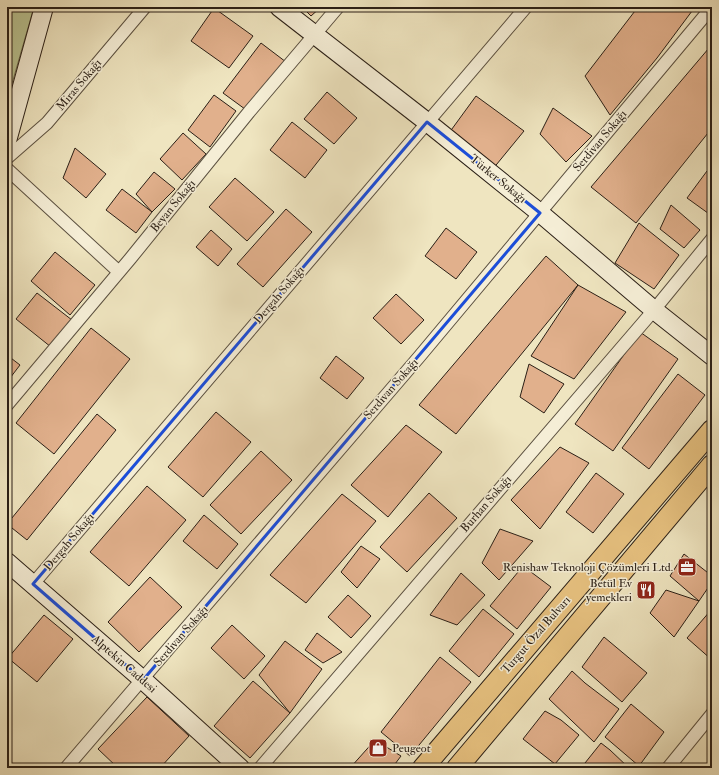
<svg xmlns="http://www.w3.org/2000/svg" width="719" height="775" font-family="'IM FELL Double Pica',serif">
  <rect width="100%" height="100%" fill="#efe5c0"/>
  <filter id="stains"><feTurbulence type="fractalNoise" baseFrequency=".005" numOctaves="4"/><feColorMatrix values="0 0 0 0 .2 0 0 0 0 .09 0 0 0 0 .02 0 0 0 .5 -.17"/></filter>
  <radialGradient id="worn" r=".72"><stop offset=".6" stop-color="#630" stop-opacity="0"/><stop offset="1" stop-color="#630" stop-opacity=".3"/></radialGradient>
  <!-- green -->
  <path fill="#bac492" stroke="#727254" d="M 7,7 L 34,7 L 7,101 Z"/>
  <!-- building -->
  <path fill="#e1b08c" stroke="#2a1f16" d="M 302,7 L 321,7 L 311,16 Z
    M 638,7 L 695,7 L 657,58 L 610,115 L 585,76 Z
    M 214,8 L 253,36 L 229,68 L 191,41 Z
    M 261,43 L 286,62 L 249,112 L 223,93 Z
    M 709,48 L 712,51 L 712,128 L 636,223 L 591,187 Z
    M 327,92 L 357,118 L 334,144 L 304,119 Z
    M 214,95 L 236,111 L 210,147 L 188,130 Z
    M 476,96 L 524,131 L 492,170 L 449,133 Z
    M 553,108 L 592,136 L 566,162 L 540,134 Z
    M 292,122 L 327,150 L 305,178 L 270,150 Z
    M 183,133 L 206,154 L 182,180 L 160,159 Z
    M 75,148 L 106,174 L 86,198 L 63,178 Z
    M 707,171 L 712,174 L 712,216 L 687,198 Z
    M 154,172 L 175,189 L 152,212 L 136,194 Z
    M 235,178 L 274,212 L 247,241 L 209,207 Z
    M 122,189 L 152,212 L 136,233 L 106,210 Z
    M 671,205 L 700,230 L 684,248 L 660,229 Z
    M 286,209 L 312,232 L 263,287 L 237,264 Z
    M 639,223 L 679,255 L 654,289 L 615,263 Z
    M 446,228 L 477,252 L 456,279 L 425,256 Z
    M 211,230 L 232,249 L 218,266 L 196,247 Z
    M 55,252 L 95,285 L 70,315 L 31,281 Z
    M 546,256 L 578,285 L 456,434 L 419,405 Z
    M 578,285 L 626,312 L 574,379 L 531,356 Z
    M 37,293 L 72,320 L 51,347 L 16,319 Z
    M 396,294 L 424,320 L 401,344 L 373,318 Z
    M 91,328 L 130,359 L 54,454 L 16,423 Z
    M 640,332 L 678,359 L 613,451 L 575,424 Z
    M 7,355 L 20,365 L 7,382 Z
    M 336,356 L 364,378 L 347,399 L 320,378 Z
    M 529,364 L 564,384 L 544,413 L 520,397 Z
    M 678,374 L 705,395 L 649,469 L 622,448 Z
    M 216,412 L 251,442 L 203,497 L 168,467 Z
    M 97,414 L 116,430 L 27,540 L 7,524 Z
    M 406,425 L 442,452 L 388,517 L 351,485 Z
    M 560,447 L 589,463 L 540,529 L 511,500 Z
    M 261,451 L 292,480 L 241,534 L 210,505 Z
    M 596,473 L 624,494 L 593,533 L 566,512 Z
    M 147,486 L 186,520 L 129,586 L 90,552 Z
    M 429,493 L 457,518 L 407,572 L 380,547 Z
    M 342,494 L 376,521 L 306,603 L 270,575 Z
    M 204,515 L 238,544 L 217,569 L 183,541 Z
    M 500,529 L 533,541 L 499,580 L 482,563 Z
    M 361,546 L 380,559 L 357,588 L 341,572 Z
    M 684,554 L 712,576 L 712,582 L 699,601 L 670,576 Z
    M 523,566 L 551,587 L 517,629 L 490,606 Z
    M 461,573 L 485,595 L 457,625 L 430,615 Z
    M 150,577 L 182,607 L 139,652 L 108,622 Z
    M 666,590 L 699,601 L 674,637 L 650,613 Z
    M 348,595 L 371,616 L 351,638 L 328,617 Z
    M 483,609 L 514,634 L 479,677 L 449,651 Z
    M 711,610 L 712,612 L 712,660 L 687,638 Z
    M 44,615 L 73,639 L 37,682 L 8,658 Z
    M 232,625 L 265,656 L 244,679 L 211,648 Z
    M 317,633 L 342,652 L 323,663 L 305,650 Z
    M 604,637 L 647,673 L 622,702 L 582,667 Z
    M 285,641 L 322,669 L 290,713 L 259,675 Z
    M 440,657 L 471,682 L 410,756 L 381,732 Z
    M 572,671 L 585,683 L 619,709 L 594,742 L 549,699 Z
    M 253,681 L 290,713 L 250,758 L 214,726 Z
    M 147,697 L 189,736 L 160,768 L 118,768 L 98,749 Z
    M 631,704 L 664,732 L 639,766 L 605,737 Z
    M 545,711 L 561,720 L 579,735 L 555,764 L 523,739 Z
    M 375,740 L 401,756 L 392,768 L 350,768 Z
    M 601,743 L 610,750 L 629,768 L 581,768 Z"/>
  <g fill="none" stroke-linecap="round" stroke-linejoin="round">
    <defs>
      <path id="street" d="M 7,158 L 47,123 L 145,7
        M 7,169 L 119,272
        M 7,405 L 130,259 L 249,112 L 338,7
        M 33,584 L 526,7
        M 66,768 L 419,357 L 712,7
        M 260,768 L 654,310 L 712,239
        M 668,768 L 712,714"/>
      <path id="secondary" d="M 279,7 L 427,122 L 540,213 L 654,310 L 712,356
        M 7,141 L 44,7
        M 7,562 L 143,680 L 240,768"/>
      <path id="primary" d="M 423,768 L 712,430
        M 457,768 L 712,465"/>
    </defs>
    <!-- street casing -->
    <use href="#street" stroke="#5b5040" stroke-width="14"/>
    <!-- secondary casing -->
    <use href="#secondary" stroke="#2a1f16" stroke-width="20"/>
    <!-- primary casing -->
    <use href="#primary" stroke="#2a1f16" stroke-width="22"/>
    <!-- street -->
    <use href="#street" stroke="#f5eed6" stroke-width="12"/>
    <!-- secondary -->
    <use href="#secondary" stroke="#f5eed6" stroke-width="18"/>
    <!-- primary -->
    <use href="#primary" stroke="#e8c280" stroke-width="20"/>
  </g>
  <!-- marked area -->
  <path fill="none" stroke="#1d4ed8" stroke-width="3" stroke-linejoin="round" d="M 427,122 L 540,213 L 143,680 L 33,584 Z"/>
  <!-- icons -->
  <defs>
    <symbol id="office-square" viewBox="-11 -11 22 22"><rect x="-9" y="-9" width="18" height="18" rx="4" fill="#8f2418" stroke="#f5eed6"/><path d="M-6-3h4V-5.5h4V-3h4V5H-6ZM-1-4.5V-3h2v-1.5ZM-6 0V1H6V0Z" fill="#fff"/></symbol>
    <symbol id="restaurant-square" viewBox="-11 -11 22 22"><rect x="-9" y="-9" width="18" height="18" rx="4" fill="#8f2418" stroke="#f5eed6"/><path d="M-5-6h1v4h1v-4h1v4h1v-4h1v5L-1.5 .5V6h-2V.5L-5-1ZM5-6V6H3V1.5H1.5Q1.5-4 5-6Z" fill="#fff"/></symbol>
    <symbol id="shop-square" viewBox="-11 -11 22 22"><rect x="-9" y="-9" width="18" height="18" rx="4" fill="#8f2418" stroke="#f5eed6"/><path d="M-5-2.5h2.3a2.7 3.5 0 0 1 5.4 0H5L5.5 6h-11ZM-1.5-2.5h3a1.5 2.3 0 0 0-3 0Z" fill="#fff"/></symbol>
  </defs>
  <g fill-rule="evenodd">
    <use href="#office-square" x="676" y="556" width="22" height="22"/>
    <use href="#restaurant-square" x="635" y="579" width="22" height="22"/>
    <use href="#shop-square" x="367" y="737" width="22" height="22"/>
  </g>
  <g text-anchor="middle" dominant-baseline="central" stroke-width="3" stroke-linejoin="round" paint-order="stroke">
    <!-- street labels -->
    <g font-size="12" fill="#2a1f16" stroke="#f5eed6">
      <text transform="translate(79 85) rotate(-50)">Miras Sokağı</text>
      <text transform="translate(600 141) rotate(-50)">Serdivan Sokağı</text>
      <text transform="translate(498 179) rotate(39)">Türker Sokağı</text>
      <text transform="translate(173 206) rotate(-51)">Beyan Sokağı</text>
      <text transform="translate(279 295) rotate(-50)">Dergah Sokağı</text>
      <text transform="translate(391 389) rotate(-49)">Serdivan Sokağı</text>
      <text transform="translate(486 504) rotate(-49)">Burhan Sokağı</text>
      <text transform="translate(69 542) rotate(-50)">Dergah Sokağı</text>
      <text transform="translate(536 635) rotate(-49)">Turgut Özal Bulvarı</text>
      <text transform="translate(181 636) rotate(-49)">Serdivan Sokağı</text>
      <text transform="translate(124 664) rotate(41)">Alptekin Caddesi</text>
    </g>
    <!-- poi labels -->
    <g font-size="12" fill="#2a1f16" stroke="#f5eed6" text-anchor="end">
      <text x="673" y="567">Renishaw Teknoloji Çözümleri Ltd.</text>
      <text x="632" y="583">Betül Ev<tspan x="632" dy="14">yemekleri</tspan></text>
      <text x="392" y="748" text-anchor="start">Peugeot</text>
    </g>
  </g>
  <!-- margin -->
  <rect width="719" height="775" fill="none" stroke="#efe5c0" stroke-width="24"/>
  <rect x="8" y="8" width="703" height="759" fill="none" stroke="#2a1f16" stroke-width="2"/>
  <rect x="12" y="12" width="695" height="751" fill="none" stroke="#2a1f16"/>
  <rect width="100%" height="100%" filter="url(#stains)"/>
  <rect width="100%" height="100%" fill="url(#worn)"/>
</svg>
